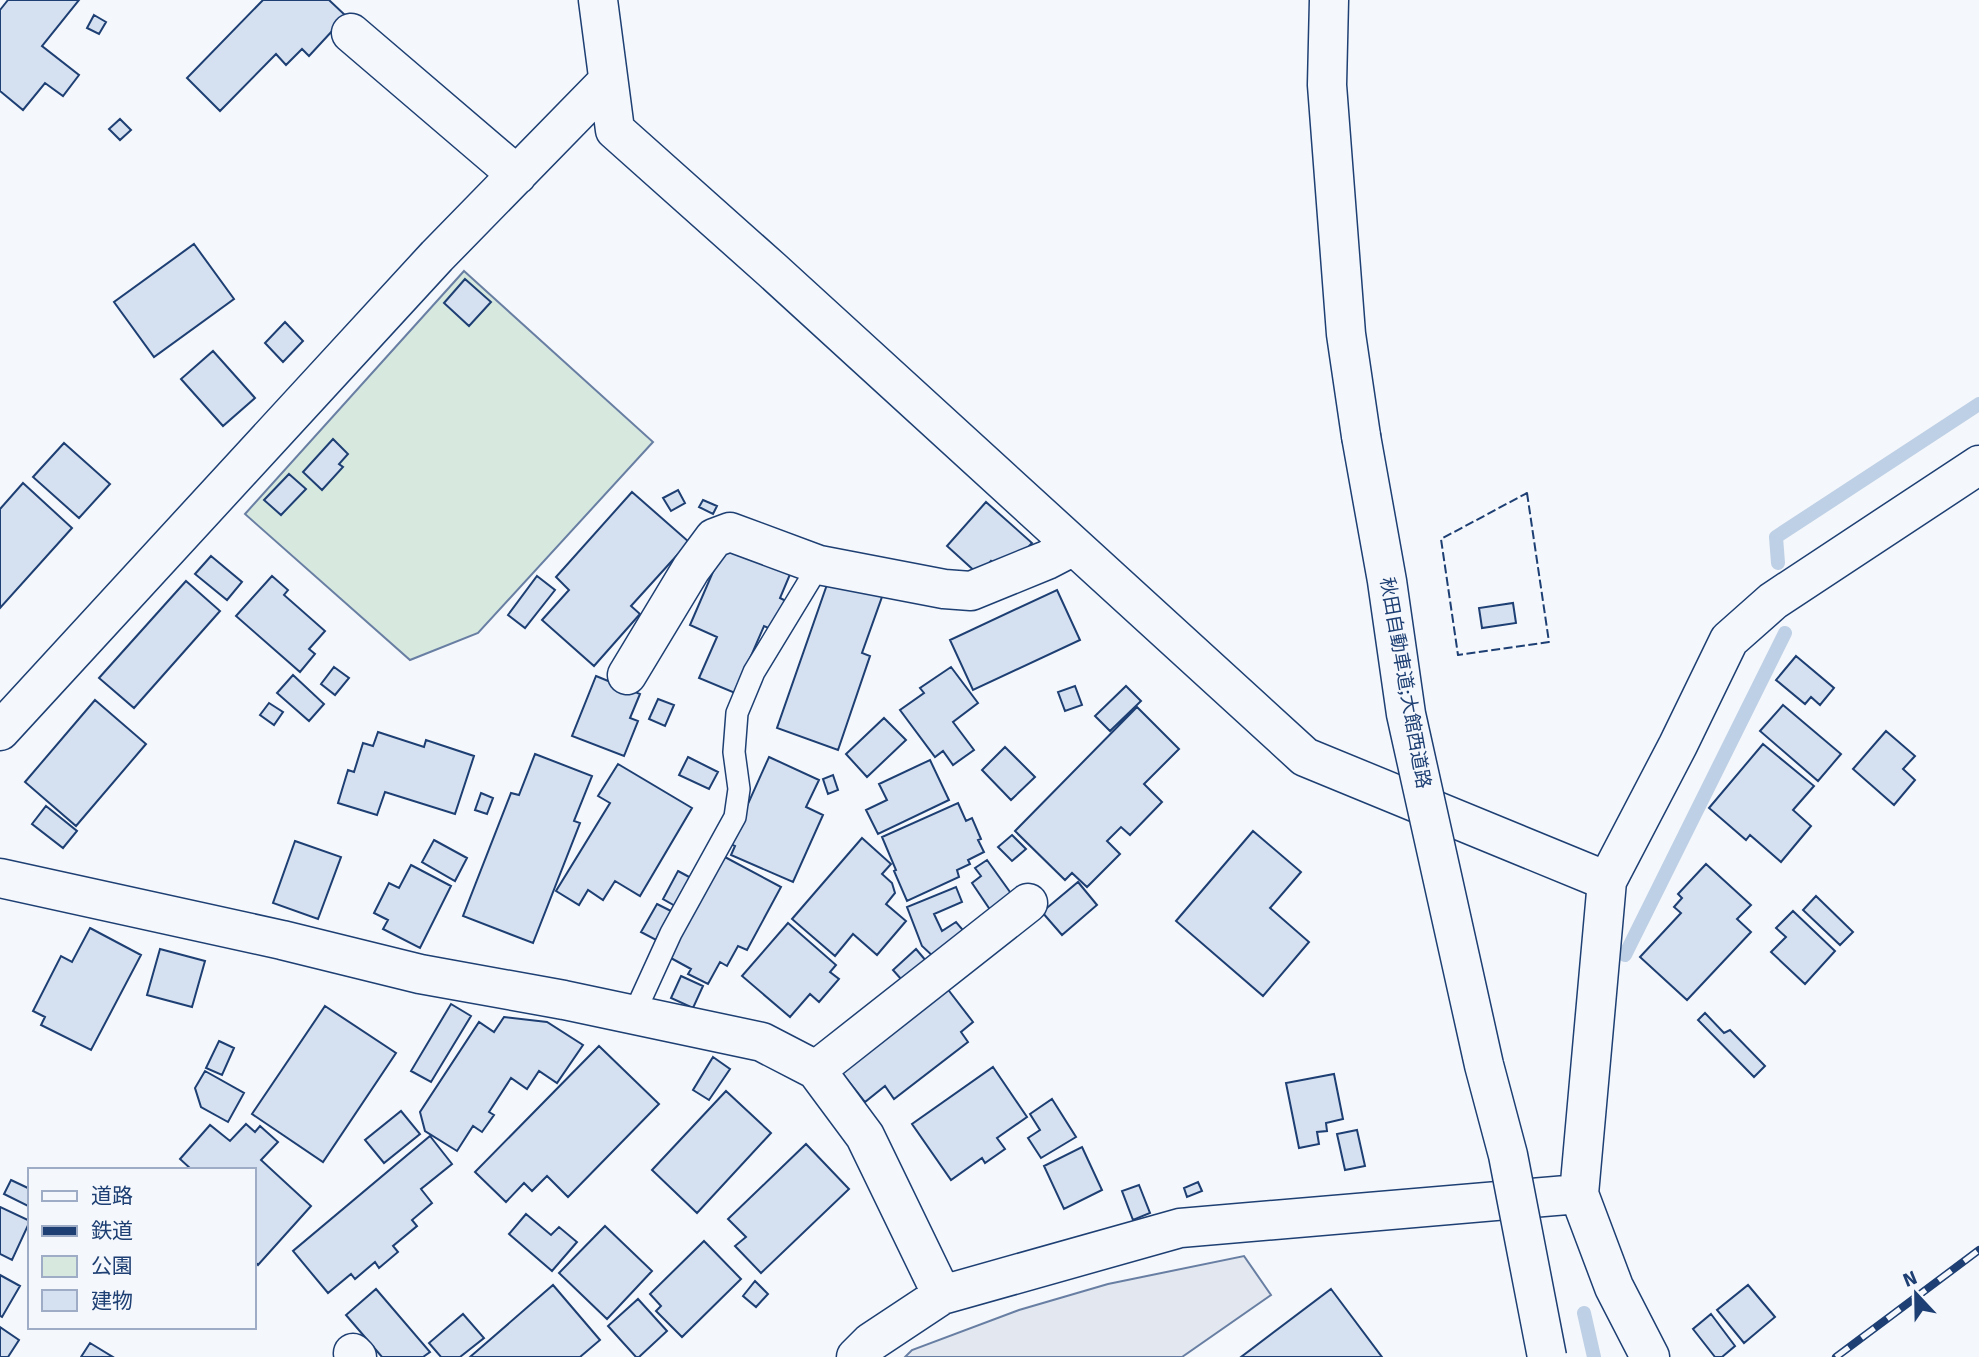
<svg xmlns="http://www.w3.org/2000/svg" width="1979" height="1357" font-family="Signika,'Noto Sans JP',sans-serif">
  <rect width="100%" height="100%" fill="#f4f7fb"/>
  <!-- green -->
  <path fill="#d7e8df" stroke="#687fa3" stroke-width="2" d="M 464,271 L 653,442 L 478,633 L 410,660 L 245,514 Z"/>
  <!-- parking -->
  <path fill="#e3e8f0" stroke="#687fa3" stroke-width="2" d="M 1244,1256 L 1271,1295 L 1182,1357 L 905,1357 L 912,1350 L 1019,1310 L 1108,1284 Z"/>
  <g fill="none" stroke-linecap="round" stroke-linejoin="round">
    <!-- stream -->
    <path stroke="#bed0e5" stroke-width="14" d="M 1778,563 L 1776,537 L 1979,404
      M 1625,955 L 1785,633
      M 1584,1313 L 1594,1357"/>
  </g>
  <!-- building -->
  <path fill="#d5e0f0" stroke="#1d3f73" stroke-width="2" d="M 8,0 L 79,0 L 42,46 L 79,75 L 63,96 L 45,83 L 23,110 L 0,91 L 0,10 Z
    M 263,0 L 329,0 L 346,16 L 309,56 L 302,49 L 286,65 L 276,54 L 220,111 L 187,78 Z
    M 94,15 L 106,22 L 99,34 L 87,28 Z
    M 120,119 L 131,130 L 120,140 L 109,129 Z
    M 194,244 L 234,299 L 154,357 L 114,302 Z
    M 465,279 L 491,302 L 469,326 L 444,303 Z
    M 285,322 L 303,341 L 283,362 L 265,343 Z
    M 213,351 L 255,398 L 223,426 L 181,379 Z
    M 333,439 L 348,454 L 339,464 L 343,467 L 322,490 L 303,472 Z
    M 64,443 L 110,484 L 79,518 L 33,477 Z
    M 289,474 L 306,489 L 281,515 L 264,500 Z
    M 23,483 L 72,528 L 0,608 L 0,509 Z
    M 678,490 L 685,503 L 671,511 L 663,498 Z
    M 632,492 L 689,542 L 631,606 L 640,614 L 594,666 L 542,620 L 569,590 L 556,577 Z
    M 703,500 L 717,506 L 713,514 L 699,507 Z
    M 986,502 L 1032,543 L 1005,573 L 991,561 L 979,575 L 947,546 Z
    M 725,544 L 791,572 L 780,598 L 786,601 L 773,630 L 764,626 L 735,693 L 699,678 L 717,637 L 690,625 Z
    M 211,556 L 242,582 L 227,600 L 195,574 Z
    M 272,576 L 288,590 L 284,595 L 325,631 L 309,649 L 315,654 L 300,672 L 236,616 Z
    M 537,576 L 555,590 L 525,628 L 508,615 Z
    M 830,576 L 883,594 L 862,653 L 870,656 L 838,750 L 777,728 Z
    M 186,581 L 220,611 L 134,708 L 99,678 Z
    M 1057,590 L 1080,640 L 973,690 L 950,640 Z
    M 1513,603 L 1516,623 L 1482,628 L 1479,608 Z
    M 1796,656 L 1834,688 L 1820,705 L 1811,697 L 1805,704 L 1776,680 Z
    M 334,667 L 349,678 L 335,695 L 321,684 Z
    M 951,667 L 978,703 L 953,722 L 974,750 L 953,765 L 943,751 L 935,757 L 900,710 L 924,693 L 920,688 Z
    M 293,675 L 324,704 L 309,721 L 277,693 Z
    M 596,676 L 640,694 L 630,718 L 638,721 L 624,756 L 572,736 Z
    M 1075,686 L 1082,705 L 1065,711 L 1058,692 Z
    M 1126,686 L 1141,701 L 1110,731 L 1095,716 Z
    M 658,699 L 674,705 L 665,726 L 649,719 Z
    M 95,700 L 146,744 L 76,826 L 25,782 Z
    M 269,703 L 283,712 L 274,725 L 260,715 Z
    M 1783,705 L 1841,754 L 1818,781 L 1760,731 Z
    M 1137,707 L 1179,749 L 1144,784 L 1162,802 L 1130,835 L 1121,827 L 1107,841 L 1120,854 L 1087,887 L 1072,873 L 1065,880 L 1015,831 Z
    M 884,718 L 906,740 L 867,777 L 846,754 Z
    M 1886,731 L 1915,756 L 1903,769 L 1915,780 L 1894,805 L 1853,769 Z
    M 378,732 L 424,747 L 426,740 L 474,756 L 455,814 L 385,792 L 377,815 L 338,803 L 348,770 L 354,772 L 363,743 L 373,746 Z
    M 1763,744 L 1814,786 L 1793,810 L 1811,826 L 1781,862 L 1750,835 L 1746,840 L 1709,808 Z
    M 1005,747 L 1035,777 L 1011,800 L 982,770 Z
    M 535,754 L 592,776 L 574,821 L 580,823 L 533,943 L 463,916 L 511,793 L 519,795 Z
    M 688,757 L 718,772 L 709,789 L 679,775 Z
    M 769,757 L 819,780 L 806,807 L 823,815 L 793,882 L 731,855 L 735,846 L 730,844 Z
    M 930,760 L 949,800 L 878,834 L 866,810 L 887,800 L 879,784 Z
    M 618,764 L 692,808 L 640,896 L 615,881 L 603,900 L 588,890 L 579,905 L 556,891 L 610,803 L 598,796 Z
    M 833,775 L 838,790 L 828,794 L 823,779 Z
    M 481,793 L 493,798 L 487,814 L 475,810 Z
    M 958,803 L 966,821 L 972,818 L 981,839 L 978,840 L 984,852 L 968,860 L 970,864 L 957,870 L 959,877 L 907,901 L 894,871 L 896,870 L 882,837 Z
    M 46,806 L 77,831 L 63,848 L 32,824 Z
    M 1253,831 L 1301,872 L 1270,908 L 1309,942 L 1263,996 L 1176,921 Z
    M 1012,835 L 1026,849 L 1012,861 L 998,847 Z
    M 862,838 L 891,864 L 882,874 L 892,883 L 895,893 L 886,904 L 906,921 L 877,955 L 853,934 L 835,956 L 792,919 Z
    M 434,840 L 467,858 L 455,881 L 422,862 Z
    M 295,841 L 341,857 L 318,919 L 273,903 Z
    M 723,856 L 781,887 L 747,950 L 738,946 L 727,966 L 720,962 L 708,984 L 688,974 L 691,969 L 669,957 Z
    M 987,860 L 1015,899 L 993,914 L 972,883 L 981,876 L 975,868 Z
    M 1706,864 L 1751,905 L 1737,919 L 1751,932 L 1687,1000 L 1640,957 L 1681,913 L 1674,907 L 1682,898 L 1678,894 Z
    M 411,865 L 451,886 L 420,948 L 383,929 L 388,920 L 374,913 L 389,883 L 399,888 Z
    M 678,871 L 693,879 L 677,907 L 663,899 Z
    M 1078,882 L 1097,905 L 1062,935 L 1042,912 Z
    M 956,887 L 962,902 L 934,914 L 942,931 L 956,922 L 968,936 L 937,960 L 922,946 L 907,907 Z
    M 1816,896 L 1853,932 L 1840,945 L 1803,910 Z
    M 657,904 L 671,911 L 656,940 L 641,932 Z
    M 1793,911 L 1835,951 L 1805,984 L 1771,952 L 1786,937 L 1776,928 Z
    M 788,923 L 836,965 L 830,972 L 839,979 L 819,1002 L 810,994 L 790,1017 L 742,976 Z
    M 90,928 L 141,955 L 91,1050 L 41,1025 L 45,1017 L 33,1011 L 61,956 L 72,962 Z
    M 160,949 L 205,961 L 192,1007 L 147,995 Z
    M 916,949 L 932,968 L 909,988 L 893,970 Z
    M 681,976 L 703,986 L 693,1008 L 671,998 Z
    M 943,983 L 973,1022 L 961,1032 L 968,1042 L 894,1099 L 885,1086 L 865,1102 L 836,1065 Z
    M 451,1004 L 471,1016 L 431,1082 L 411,1071 Z
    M 325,1006 L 396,1053 L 323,1162 L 252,1114 Z
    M 1705,1013 L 1724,1033 L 1730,1030 L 1765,1066 L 1754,1077 L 1698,1020 Z
    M 504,1017 L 547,1022 L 583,1045 L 557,1083 L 539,1071 L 527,1089 L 511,1078 L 489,1112 L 494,1115 L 482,1132 L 473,1126 L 457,1151 L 425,1131 L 420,1112 L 479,1022 L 494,1032 Z
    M 219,1041 L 234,1048 L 222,1075 L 206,1068 Z
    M 599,1046 L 659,1104 L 568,1197 L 547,1176 L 532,1191 L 524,1183 L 506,1202 L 475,1172 Z
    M 713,1057 L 730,1069 L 709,1100 L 693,1090 Z
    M 993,1067 L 1027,1117 L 997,1138 L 1005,1149 L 985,1163 L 982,1158 L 951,1180 L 912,1124 Z
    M 205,1071 L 244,1093 L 228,1122 L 201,1107 L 195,1088 Z
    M 1334,1074 L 1343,1119 L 1326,1123 L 1327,1131 L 1317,1132 L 1319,1144 L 1299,1148 L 1286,1083 Z
    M 726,1091 L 771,1133 L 697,1213 L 652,1170 Z
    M 1052,1099 L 1076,1137 L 1041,1158 L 1028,1138 L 1040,1130 L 1030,1114 Z
    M 401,1111 L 420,1134 L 384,1163 L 365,1140 Z
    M 246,1124 L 255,1132 L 260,1126 L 278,1142 L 261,1160 L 311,1206 L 258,1265 L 254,1261 L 254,1170 L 192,1170 L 180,1159 L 210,1125 L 230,1141 Z
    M 1357,1130 L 1365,1166 L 1345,1170 L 1337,1134 Z
    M 430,1136 L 452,1164 L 421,1189 L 432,1203 L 412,1220 L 417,1226 L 393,1246 L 398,1252 L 379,1268 L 375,1262 L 355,1279 L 351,1274 L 328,1293 L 293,1251 Z
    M 806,1144 L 849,1189 L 761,1273 L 735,1246 L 746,1237 L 728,1219 Z
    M 1082,1147 L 1102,1190 L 1064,1209 L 1044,1166 Z
    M 11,1180 L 30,1189 L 30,1207 L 4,1194 Z
    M 1198,1182 L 1202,1191 L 1187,1197 L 1184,1188 Z
    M 1139,1185 L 1150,1213 L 1133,1220 L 1122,1191 Z
    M 0,1207 L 30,1221 L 12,1260 L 0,1254 Z
    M 526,1214 L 551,1235 L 559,1227 L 577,1242 L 552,1271 L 509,1234 Z
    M 605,1226 L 652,1271 L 607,1319 L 559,1273 Z
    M 704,1241 L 741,1279 L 682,1337 L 656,1311 L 661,1306 L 650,1294 Z
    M 0,1275 L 20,1286 L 2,1317 L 0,1316 Z
    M 755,1281 L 768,1294 L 756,1307 L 743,1296 Z
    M 553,1285 L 600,1340 L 580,1357 L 470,1357 Z
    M 1748,1285 L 1775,1317 L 1744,1343 L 1717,1310 Z
    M 376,1289 L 430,1352 L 423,1357 L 382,1357 L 346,1315 Z
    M 1331,1289 L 1382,1357 L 1241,1357 Z
    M 638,1299 L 667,1331 L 639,1357 L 636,1357 L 608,1326 Z
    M 463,1314 L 484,1338 L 460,1357 L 441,1357 L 429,1343 Z
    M 1711,1314 L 1735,1346 L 1722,1357 L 1715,1357 L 1693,1329 Z
    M 0,1327 L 19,1340 L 8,1357 L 0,1357 Z
    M 90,1343 L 113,1357 L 81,1357 Z"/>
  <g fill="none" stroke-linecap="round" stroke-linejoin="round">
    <defs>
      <path id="service" d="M 634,1014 L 671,933 L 735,817 L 739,789 L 734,752 L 737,713 L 754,672 L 819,565"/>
      <path id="minor" d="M 598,0 L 615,130 L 772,270 L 1305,757 L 1607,881
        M 351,33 L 517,175
        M 627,675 L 691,569 L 714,538 L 730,532 L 819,565 L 944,589 L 971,591 L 1047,560 L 1074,546
        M 0,731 L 437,256 L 608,81
        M 0,878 L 282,940 L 420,974 L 564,1000 L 762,1042 L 816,1070 L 865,1136 L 942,1295
        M 816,1070 L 1028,903
        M 353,1353 L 357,1357
        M 856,1357 L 871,1342 L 942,1295 L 1180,1228 L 1579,1194
        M 1650,1357 L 1614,1287 L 1579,1194 L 1607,881 L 1678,745 L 1729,640 L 1773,601 L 1979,465"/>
      <path id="motorway" d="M 1329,0 L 1327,85 L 1346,334 L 1361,436"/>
    </defs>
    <!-- service casing -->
    <use href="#service" stroke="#1d3f73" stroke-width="24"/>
    <!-- minor casing -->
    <use href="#minor" stroke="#1d3f73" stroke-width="41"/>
    <!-- motorway casing -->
    <use href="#motorway" stroke="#1d3f73" stroke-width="41"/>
    <!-- service -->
    <use href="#service" stroke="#f4f7fb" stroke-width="21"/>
    <!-- minor -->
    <use href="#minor" stroke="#f4f7fb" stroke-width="38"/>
    <!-- motorway -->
    <use href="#motorway" stroke="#f4f7fb" stroke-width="38"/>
    <defs>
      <path id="rail" d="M 1836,1357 L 1979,1250"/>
    </defs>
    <!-- rail casing -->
    <use href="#rail" stroke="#1d3f73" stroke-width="8"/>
    <!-- rail -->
    <use href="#rail" stroke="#f4f7fb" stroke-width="5" stroke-dasharray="16" stroke-linecap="butt"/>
    <defs>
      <path id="motorway-bridge" d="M 1361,436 L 1387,581 L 1406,714 L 1484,1065 L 1508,1155 L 1547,1357"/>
    </defs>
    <!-- motorway-bridge casing -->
    <use href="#motorway-bridge" stroke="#1d3f73" stroke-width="41" stroke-linecap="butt"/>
    <!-- motorway-bridge -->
    <use href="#motorway-bridge" stroke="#f4f7fb" stroke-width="38"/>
    <!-- fence -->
    <path stroke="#1d3f73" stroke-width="2" stroke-dasharray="9 3.5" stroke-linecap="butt" d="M 1527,493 L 1549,642 L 1458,655 L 1441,539 Z"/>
  </g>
  <g text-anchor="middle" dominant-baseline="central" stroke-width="5" stroke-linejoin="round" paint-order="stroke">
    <!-- street labels -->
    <g font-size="19" fill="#1d3f73" stroke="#f4f7fb">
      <text transform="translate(1405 683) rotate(80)">秋田自動車道;大館西道路</text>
    </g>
  </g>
  <!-- legend -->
  <rect x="28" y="1168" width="228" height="161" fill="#f4f7fb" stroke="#9eadc5" stroke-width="2"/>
  <rect x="42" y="1191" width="35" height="10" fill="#f4f7fb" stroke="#9eadc5" stroke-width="2"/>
  <text x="91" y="1203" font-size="21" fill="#1d3f73">道路</text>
  <rect x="42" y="1226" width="35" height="10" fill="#1d3f73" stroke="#9eadc5" stroke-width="2"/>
  <text x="91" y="1238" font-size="21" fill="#1d3f73">鉄道</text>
  <rect x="42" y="1256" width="35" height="21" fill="#d7e8df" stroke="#9eadc5" stroke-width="2"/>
  <text x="91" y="1273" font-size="21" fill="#1d3f73">公園</text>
  <rect x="42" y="1290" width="35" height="21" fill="#d5e0f0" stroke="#9eadc5" stroke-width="2"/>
  <text x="91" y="1308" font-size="21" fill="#1d3f73">建物</text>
  <!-- north arrow -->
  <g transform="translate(1916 1294) rotate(338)" stroke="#f4f7fb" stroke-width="5" paint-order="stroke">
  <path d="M0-5L12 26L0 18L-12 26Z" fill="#1d3f73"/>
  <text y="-10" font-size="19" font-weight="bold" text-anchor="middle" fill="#1d3f73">N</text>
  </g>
</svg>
